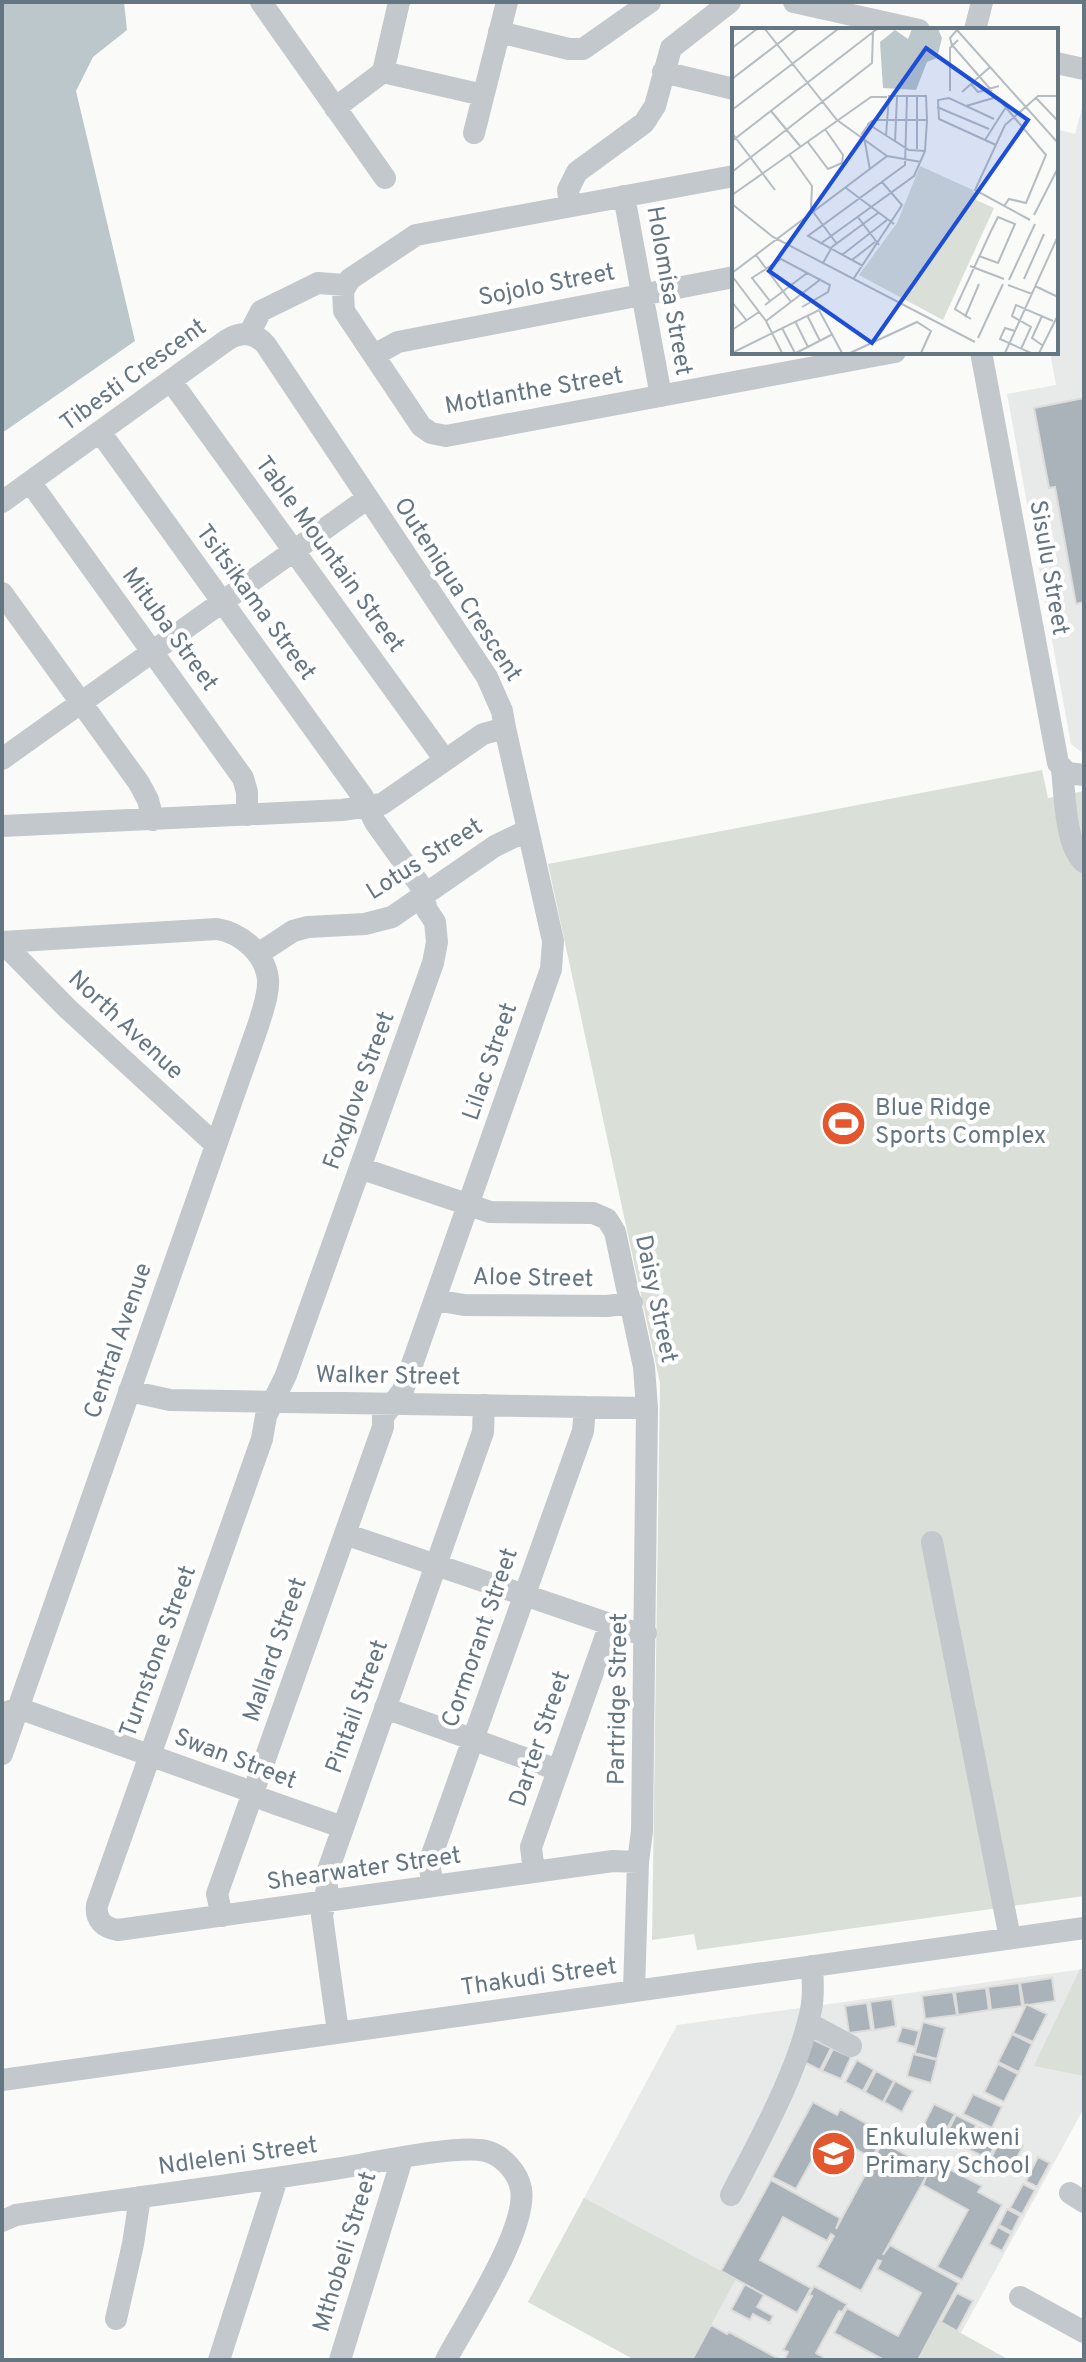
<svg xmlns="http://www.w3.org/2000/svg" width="1086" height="2362" font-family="Overpass,sans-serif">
  <rect width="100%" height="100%" fill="#fafaf8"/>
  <!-- built -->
  <path fill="#e8e9e9" d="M 1084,101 L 1084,754 L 1071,744 L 1007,394 L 1056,385 L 1050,352 L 1056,352 L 1056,129 L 1075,134 Z
    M 1084,1969 L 1084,2108 L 961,2333 L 1009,2360 L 635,2360 L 528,2302 L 677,2025 Z"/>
  <!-- green -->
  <path fill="#dadfd7" d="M 1042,770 L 1048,798 L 1084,791 L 1084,1896 L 697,1950 L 694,1934 L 652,1940 L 660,1383 L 548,864 Z
    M 1080,1969 L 1084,1969 L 1084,2076 L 1034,2066 Z
    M 584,2198 L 736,2279 L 692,2360 L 635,2360 L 528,2302 Z
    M 939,2321 L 1009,2360 L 918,2360 Z"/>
  <!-- water -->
  <path fill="#bbc7cb" d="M 2,2 L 124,2 L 127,30 L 93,57 L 76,91 L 135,341 L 2,433 Z"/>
  <!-- building -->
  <path fill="#aab3b9" stroke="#dcdcda" stroke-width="2" d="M 1084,398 L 1084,602 L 1076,604 L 1055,487 L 1049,488 L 1034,408 Z
    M 1052,1978 L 1055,2001 L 1028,2005 L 1047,2014 L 1033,2042 L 1013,2033 L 1026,2005 L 1024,2006 L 1020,1983 Z
    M 1019,1983 L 1022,2006 L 991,2010 L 988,1987 Z
    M 986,1988 L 989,2010 L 958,2015 L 955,1992 Z
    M 953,1992 L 957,2015 L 925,2019 L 922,1996 Z
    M 892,1999 L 896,2026 L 874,2030 L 870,2002 Z
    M 867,2003 L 871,2030 L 849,2033 L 845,2006 Z
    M 923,2022 L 945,2028 L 937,2059 L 915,2053 Z
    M 902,2027 L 919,2031 L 915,2047 L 897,2042 Z
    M 1012,2034 L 1032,2044 L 1019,2072 L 998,2062 Z
    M 812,2039 L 831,2048 L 820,2070 L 802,2061 Z
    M 833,2049 L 851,2057 L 841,2079 L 822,2071 Z
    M 913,2054 L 937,2060 L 931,2083 L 907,2076 Z
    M 857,2060 L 874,2070 L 863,2091 L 845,2082 Z
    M 998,2064 L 1018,2074 L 1004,2102 L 984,2092 Z
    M 876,2071 L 894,2081 L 883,2102 L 865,2092 Z
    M 895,2081 L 913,2091 L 902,2112 L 884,2102 Z
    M 973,2094 L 1002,2107 L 992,2128 L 963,2114 Z
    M 813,2102 L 837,2115 L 840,2109 L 885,2134 L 881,2141 L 932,2169 L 936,2162 L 982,2186 L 978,2192 L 1002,2205 L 962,2280 L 937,2267 L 968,2210 L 923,2185 L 927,2175 L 883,2255 L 890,2245 L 959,2283 L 918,2360 L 884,2360 L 834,2333 L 847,2308 L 898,2336 L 921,2293 L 877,2269 L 881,2261 L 878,2260 L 861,2291 L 817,2267 L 834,2236 L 831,2234 L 827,2241 L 783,2217 L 760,2260 L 811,2288 L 797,2313 L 721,2271 L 771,2180 L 840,2218 L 836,2229 L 879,2149 L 877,2148 L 872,2158 L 827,2133 L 796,2189 L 772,2177 Z
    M 934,2104 L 955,2114 L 943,2136 L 923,2126 Z
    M 956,2115 L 976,2125 L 965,2148 L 945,2137 Z
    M 979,2127 L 999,2137 L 988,2159 L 968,2149 Z
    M 1002,2136 L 1023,2146 L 1011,2170 L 990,2160 Z
    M 1038,2157 L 1050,2163 L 1037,2187 L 1026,2181 Z
    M 1023,2184 L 1035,2190 L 1022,2214 L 1010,2208 Z
    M 1007,2209 L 1020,2216 L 1012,2232 L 999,2225 Z
    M 998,2227 L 1011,2234 L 1002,2251 L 989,2244 Z
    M 745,2284 L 764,2295 L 757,2307 L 773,2316 L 770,2323 L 753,2314 L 750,2320 L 731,2310 Z
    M 814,2286 L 847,2304 L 842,2312 L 839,2311 L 816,2353 L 823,2357 L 821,2360 L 784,2360 L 788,2352 L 783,2350 L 812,2296 L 809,2295 Z
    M 957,2293 L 973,2301 L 957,2331 L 941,2322 Z
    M 711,2325 L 727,2334 L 729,2332 L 781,2360 L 692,2360 Z"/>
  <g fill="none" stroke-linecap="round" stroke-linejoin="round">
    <!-- minor -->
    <path stroke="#c3c8cc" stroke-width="22" d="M 261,2 L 385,178
      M 794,2 L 919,30
      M 975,30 L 982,2
      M 499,32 L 569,49 L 583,49 L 650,2
      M 1056,63 L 1084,69
      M 383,72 L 483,95
      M 663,72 L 734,89
      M 335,108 L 383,72 L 399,2
      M 474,133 L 507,2
      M 734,176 L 416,235 L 350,279 L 343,291 L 344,311 L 421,426 L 431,433 L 446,436 L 895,352
      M 624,196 L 661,396
      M 570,206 L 568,190 L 577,172 L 644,123 L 655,106 L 671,48 L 730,2
      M 249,334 L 261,311 L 318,283 L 345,285
      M 981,352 L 1058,763 L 1067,773 L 1084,775
      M 374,355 L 398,342 L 734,277
      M 171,381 L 445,760
      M 100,432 L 363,797 L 375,822 L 420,885 L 427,910 L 435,922 L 437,942 L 433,963 L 286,1375 L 266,1416 L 262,1439 L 97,1905 C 95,1920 104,1928 118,1930 L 613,1861 L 638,1862
      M 30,482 L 243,778 L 247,792 L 247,815
      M 2,502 L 227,340 C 241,331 255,332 266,345 L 368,498
      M 2,593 L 139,783 L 148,800 L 153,820
      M 2,759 L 368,498 L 487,677 L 502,711 L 505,728 L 483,734 L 382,804 L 342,810 L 2,826
      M 1062,770 C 1065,794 1065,846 1084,862
      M 2,942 L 217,929 C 241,933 265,953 268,979 C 269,994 263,1009 259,1023 L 2,1754
      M 2,942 L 68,1009 L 216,1145
      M 258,954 L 293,931 L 308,927 L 365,924 L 392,917 L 495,846 L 528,830
      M 360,1168 L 490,1212 L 593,1213 L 607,1219 L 615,1232 L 644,1367 L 647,1408 L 642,1831 L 638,1862 L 634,1991
      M 435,1300 L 464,1305 L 607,1306 L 632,1303
      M 129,1391 L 170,1400 L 647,1408
      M 345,1534 L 633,1632 L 646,1633
      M 932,1542 L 1010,1938
      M 385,1708 L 558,1770
      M 7,1712 L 18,1708 L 241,1788 L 265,1800 L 342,1827
      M 534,1872 L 531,1847 L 610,1624
      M 433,1886 L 429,1863 L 583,1431 L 585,1407
      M 222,1916 L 217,1894 L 383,1427 L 383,1417 L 403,1390 L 551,969 L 553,941 L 505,728
      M 808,2023 L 851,2046
      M 338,2032 L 322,1916 L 327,1888 L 326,1876 L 483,1432 L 484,1405
      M 2,2080 L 1084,1928
      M 1070,2193 L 1084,2202
      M 731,2195 C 760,2139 798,2072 811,2010 C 814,1995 813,1980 812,1966
      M 2,2221 L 16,2215 C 124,2199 233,2185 341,2168 C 373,2163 458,2144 486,2151 C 502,2155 518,2172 521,2189 C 528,2229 466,2322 446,2360
      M 1020,2297 L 1084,2332
      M 116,2319 L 133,2244 L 140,2197
      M 219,2360 L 277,2179
      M 340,2360 L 402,2159"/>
  </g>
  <!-- icons -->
  <defs>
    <symbol id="stadium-disc" viewBox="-11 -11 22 22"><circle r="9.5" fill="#e4572e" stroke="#fff"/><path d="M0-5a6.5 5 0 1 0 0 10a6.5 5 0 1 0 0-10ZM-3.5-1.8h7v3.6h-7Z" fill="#fff"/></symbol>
    <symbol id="school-disc" viewBox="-11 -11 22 22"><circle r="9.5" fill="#e4572e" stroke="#fff"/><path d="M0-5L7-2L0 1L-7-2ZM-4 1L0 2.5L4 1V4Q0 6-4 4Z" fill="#fff"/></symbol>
  </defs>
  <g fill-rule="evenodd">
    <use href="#stadium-disc" x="818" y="1098" width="51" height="51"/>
    <use href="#school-disc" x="808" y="2128" width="51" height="51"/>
  </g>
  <g text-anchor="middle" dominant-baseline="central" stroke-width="8" stroke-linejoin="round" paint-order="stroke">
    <!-- street labels -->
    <g font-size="24" fill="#657683" stroke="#fff">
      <text transform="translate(547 286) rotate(-11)">Sojolo Street</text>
      <text transform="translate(668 291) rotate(80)">Holomisa Street</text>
      <text transform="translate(134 376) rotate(-36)">Tibesti Crescent</text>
      <text transform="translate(534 392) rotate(-10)">Motlanthe Street</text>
      <text transform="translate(329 555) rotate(54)">Table Mountain Street</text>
      <text transform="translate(1048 568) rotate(80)">Sisulu Street</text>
      <text transform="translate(457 590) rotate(57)">Outeniqua Crescent</text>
      <text transform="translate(255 603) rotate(54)">Tsitsikama Street</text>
      <text transform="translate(169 630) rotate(54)">Mituba Street</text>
      <text transform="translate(425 860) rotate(-32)">Lotus Street</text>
      <text transform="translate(125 1026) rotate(43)">North Avenue</text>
      <text transform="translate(491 1062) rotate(-71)">Lilac Street</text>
      <text transform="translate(360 1091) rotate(-70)">Foxglove Street</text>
      <text transform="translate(533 1279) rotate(1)">Aloe Street</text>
      <text transform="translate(655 1299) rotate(78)">Daisy Street</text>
      <text transform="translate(119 1341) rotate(-71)">Central Avenue</text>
      <text transform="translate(388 1377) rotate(1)">Walker Street</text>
      <text transform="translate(481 1638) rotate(-71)">Cormorant Street</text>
      <text transform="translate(276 1650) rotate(-71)">Mallard Street</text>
      <text transform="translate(159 1652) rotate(-70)">Turnstone Street</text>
      <text transform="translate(619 1699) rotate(-89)">Partridge Street</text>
      <text transform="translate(358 1707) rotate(-70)">Pintail Street</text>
      <text transform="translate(541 1739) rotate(-71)">Darter Street</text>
      <text transform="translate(235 1760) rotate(21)">Swan Street</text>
      <text transform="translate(364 1870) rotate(-8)">Shearwater Street</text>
      <text transform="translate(539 1978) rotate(-8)">Thakudi Street</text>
      <text transform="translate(238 2157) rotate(-8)">Ndleleni Street</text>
      <text transform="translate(346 2252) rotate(-73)">Mthobeli Street</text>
    </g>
    <!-- poi labels -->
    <g font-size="24" fill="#657683" stroke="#fff" text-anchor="start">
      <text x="875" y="1109">Blue Ridge<tspan x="875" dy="28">Sports Complex</tspan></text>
      <text x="865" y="2139">Enkululekweni<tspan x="865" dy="28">Primary School</tspan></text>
    </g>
  </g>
  <!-- overview -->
  <g transform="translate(732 28)">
    <rect width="326" height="326" fill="#fafaf8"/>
    <path d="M 188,138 L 241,162 L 244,172 L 262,180 L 211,292 L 127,247 L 165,195 Z" fill="#dadfd7"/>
    <path d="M 180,1 L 206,1 L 210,10 L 205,30 L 195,34 L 184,62 L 151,60 L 148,14 L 163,2 L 176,11 Z" fill="#bbc7cb"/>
    <path fill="none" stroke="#b5bdc2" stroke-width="2" d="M 224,1 L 326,115M 225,2 L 218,10 L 220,17 L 260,63M 0,20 L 25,1M 0,51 L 65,1M 239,56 L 246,64 L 267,58M 218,63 L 218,20 L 226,12M 230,64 L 258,39M 185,68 L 185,121M 304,70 L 326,93M 234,78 L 265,69 L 314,127 L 294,175 L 277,171 L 272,178M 205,79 L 257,101M 0,82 L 106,1M 39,83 L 68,118M 262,91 L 217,70 L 206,72 L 207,91 L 264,117M 0,105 L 43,162M 129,107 L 136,97 L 136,96 L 140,93 L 143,92 L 195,92 L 193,123 L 177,122 L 136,96M 154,108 L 157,68 L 194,68 L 195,92M 132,109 L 138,142M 253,112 L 274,79M 0,113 L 145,1M 75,113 L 96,141 L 110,135 L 111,127 L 93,101M 163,114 L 165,69M 57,126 L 80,158 L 79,181 L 105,216M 155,128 L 189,134M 0,144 L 140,35 L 141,4M 114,160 L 162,196M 0,167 L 139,69 L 155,69M 0,176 L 41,209 L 243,314M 302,187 L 326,140M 125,188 L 147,217M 298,192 L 243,162 L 273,97 L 306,68 L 326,68M 88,216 L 182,148 L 193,123M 24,227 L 59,274M 110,227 L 155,192M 120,232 L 143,214M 91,235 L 100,219 L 146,185M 131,238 L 76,208 L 173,137 L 175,68M 238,238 L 272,251M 0,245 L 155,128 L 105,92 L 33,1M 0,248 L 34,293 L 50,325M 122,250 L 170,177 L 150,154M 292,251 L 312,206M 277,252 L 303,196M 276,257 L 300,266M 303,258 L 326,269M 38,273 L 20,250 L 49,231 L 98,257 L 96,264 L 70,279M 0,274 L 15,293M 33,277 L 75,245M 75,287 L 88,313M 310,288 L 300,310 L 310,317M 233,289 L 247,256M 239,291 L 223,281 L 259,203 L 266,189 L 283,196 L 266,235 L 247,228M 34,293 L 89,251M 63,293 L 76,319M 50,300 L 63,325M 0,302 L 27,284M 283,303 L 273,300 L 268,311 L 299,325M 246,310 L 271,256M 289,321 L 299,299 L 280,288 L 284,277 L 321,293M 0,325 L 87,282 L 110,325M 64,325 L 101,306M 118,325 L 185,294 L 199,303 L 189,325M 273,325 L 326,208M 307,325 L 326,287"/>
    <path fill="#1d4ed8" fill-opacity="0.15" stroke="#1d4ed8" stroke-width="4" d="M 194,20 L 296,92 L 140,315 L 37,243 Z"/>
    <rect width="326" height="326" fill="none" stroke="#657683" stroke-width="4"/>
  </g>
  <!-- border -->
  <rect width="1086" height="2362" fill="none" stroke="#657683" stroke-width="8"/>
</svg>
